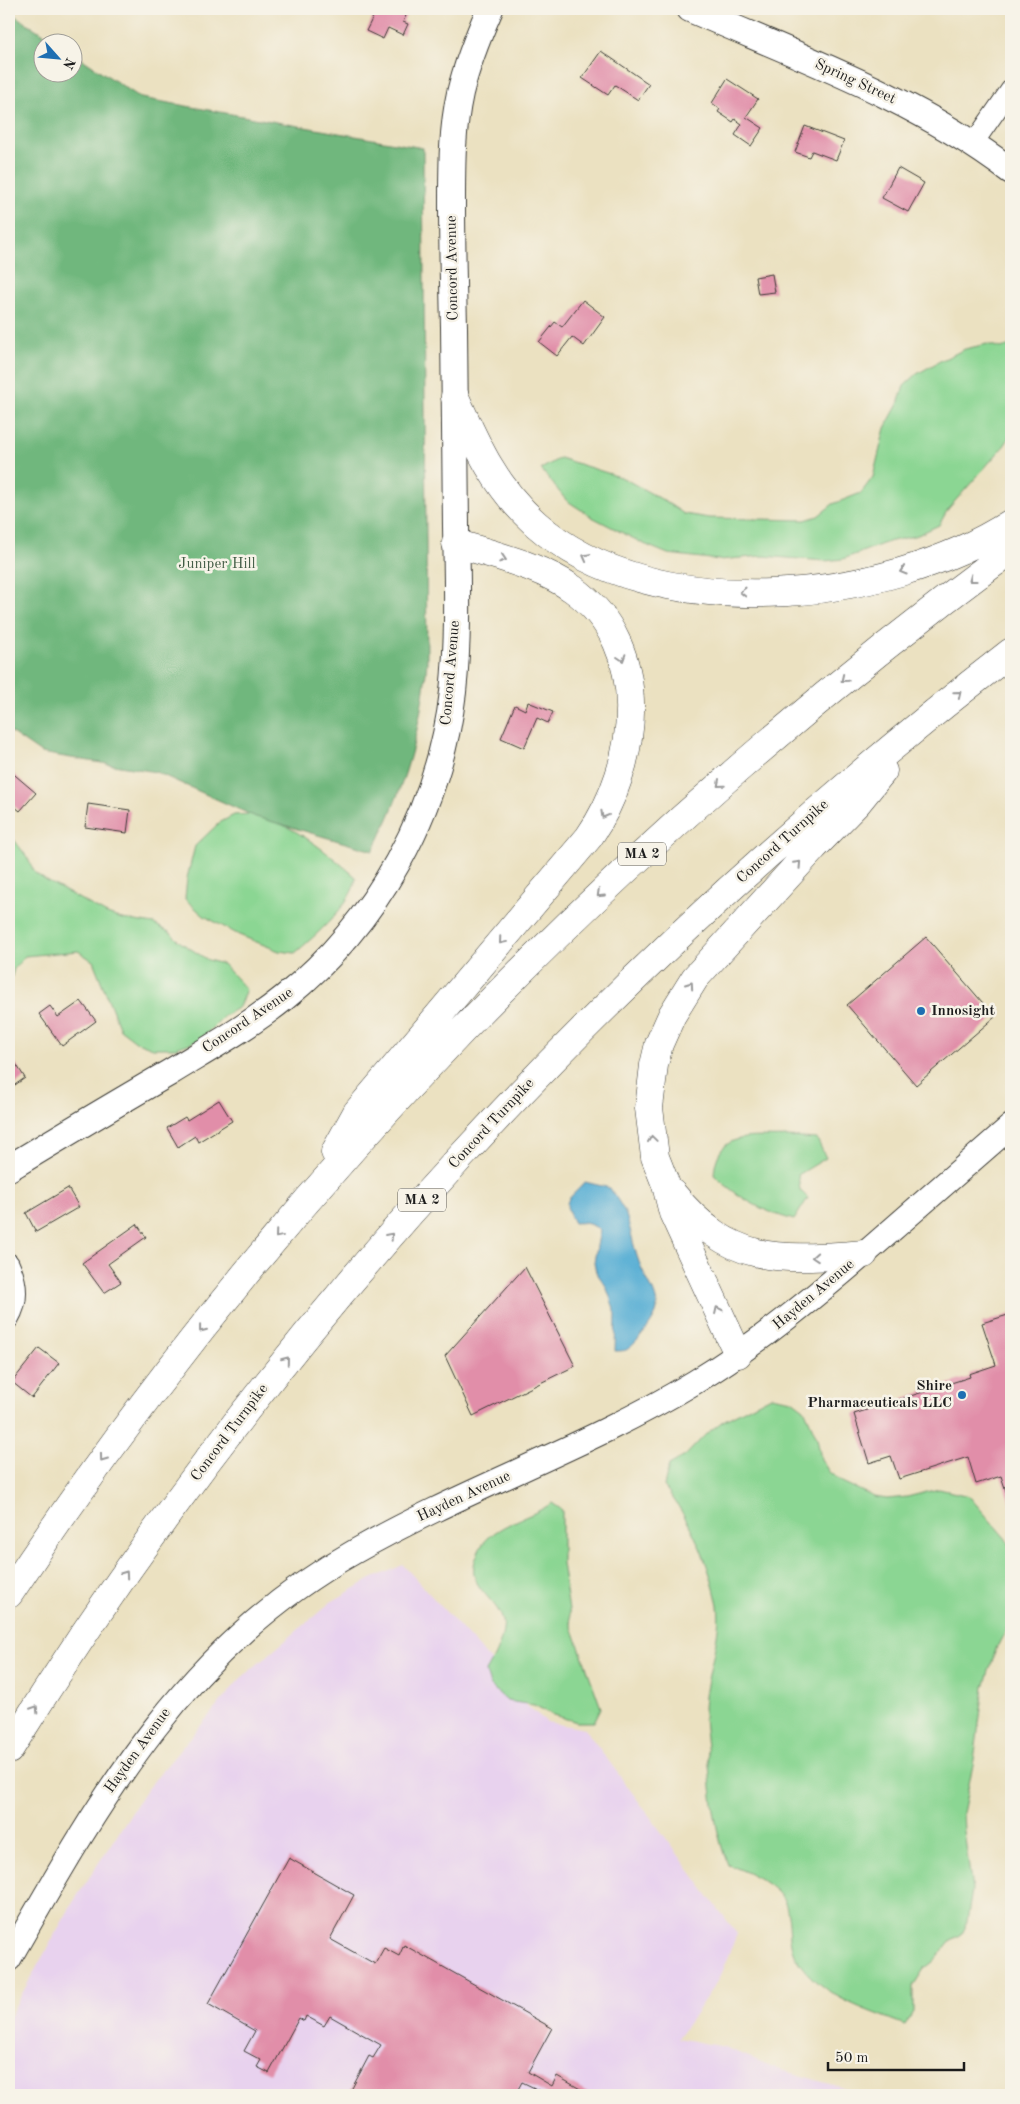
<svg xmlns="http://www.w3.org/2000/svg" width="1020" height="2104" font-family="'Old Standard TT',serif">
  <rect width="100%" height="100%" fill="#f7f3e8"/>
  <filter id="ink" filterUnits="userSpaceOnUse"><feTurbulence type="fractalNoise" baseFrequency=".02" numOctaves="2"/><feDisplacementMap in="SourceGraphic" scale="10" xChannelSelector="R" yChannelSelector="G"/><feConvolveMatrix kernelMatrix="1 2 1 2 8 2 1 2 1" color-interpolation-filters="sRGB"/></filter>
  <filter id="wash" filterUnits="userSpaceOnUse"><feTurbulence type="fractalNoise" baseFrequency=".0096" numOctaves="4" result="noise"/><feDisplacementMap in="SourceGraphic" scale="20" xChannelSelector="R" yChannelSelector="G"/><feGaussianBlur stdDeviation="1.12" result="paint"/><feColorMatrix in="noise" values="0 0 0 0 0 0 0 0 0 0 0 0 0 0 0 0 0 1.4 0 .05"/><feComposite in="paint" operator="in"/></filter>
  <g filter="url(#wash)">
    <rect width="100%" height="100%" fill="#ebe1c1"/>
    <!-- built -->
    <path fill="#e8d2ee" d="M 403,1565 L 515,1687 L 517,1698 L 547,1722 L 585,1729 L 737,1934 L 718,1980 L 678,2038 L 724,2047 L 781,2070 L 868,2095 L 9,2095 L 9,2017 L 72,1904 L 146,1790 L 240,1679 L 331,1602 L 371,1579 Z"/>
    <!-- green -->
    <path fill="#8bd693" stroke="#547958" d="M 987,344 L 1001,348 L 1011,345 L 1011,435 L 1004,446 L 948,509 L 939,525 L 918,535 L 888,542 L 843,559 L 825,561 L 763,556 L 719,560 L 668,554 L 644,544 L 592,517 L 566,500 L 541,469 L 560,458 L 623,478 L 663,500 L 684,514 L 709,518 L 805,520 L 818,516 L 833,504 L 861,493 L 873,477 L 885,428 L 898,404 L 904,386 L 917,374 L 940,361 L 965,349 Z
      M 251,814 C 293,823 324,850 356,877 C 353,904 315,936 295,953 L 279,951 L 239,935 L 204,916 L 185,899 L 187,878 L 195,846 L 219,823 L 234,815 Z
      M 9,833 L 27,857 L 35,873 L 45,880 L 107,914 L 122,919 L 154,924 L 171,933 L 180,942 L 208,960 L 223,964 L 246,989 L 239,1007 L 224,1016 L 200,1040 L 176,1048 L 153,1048 L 137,1042 L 120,1029 L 93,961 L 78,951 L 25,956 L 14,969 L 9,986 Z
      M 788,1137 L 817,1139 L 826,1158 L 798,1175 L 800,1190 L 808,1198 L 794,1220 C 761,1211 739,1198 714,1175 C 717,1128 753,1139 788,1137 Z
      M 771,1396 L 792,1400 L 804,1409 L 817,1438 L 821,1459 L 829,1472 L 842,1482 L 874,1497 L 887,1499 L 907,1497 L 939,1489 L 969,1496 L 1006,1539 L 1011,1549 L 1010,1622 L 996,1649 L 984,1687 L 974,1760 L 963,1813 L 964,1831 L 972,1890 L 967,1921 L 961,1934 L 951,1940 L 934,1961 L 924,1969 L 913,1986 L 913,2012 L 905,2025 C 867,2010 821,1997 798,1961 C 786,1944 792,1925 786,1906 C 780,1886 747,1871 728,1865 C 715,1832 712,1800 709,1765 C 707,1741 702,1720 705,1697 C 708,1671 722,1631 718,1606 C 710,1564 690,1519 664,1486 L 669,1465 L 685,1456 L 706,1434 L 723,1421 Z
      M 552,1503 L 562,1510 L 562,1563 L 571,1624 L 601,1708 L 594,1722 L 577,1722 L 553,1715 L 534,1705 L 507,1701 L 490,1685 L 486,1672 C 493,1661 506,1634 503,1621 C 497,1598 467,1588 475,1561 C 478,1552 481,1545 488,1538 C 507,1521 532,1517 552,1503 Z"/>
    <!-- forest -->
    <path fill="#70b77d" stroke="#466a4c" d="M 9,12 L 56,42 L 42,42 L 42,72 L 72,72 L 73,53 L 141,98 L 423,148 L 427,662 C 421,732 404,789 373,851 L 256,817 L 156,772 L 41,753 L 9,731 Z"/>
    <!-- water -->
    <path fill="#57aed4" stroke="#3a6578" d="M 585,1182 L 610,1188 C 615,1197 622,1205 626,1215 C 632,1233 634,1252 642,1269 C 648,1283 657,1293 657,1308 C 658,1317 635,1346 626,1350 C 623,1351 618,1351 615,1351 L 616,1314 L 606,1286 L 596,1272 L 594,1262 L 600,1230 C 592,1224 585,1222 574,1223 C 560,1198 569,1201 585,1182 Z"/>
    <g id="blocks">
      <!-- building -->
      <path fill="#e18ea9" d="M 364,9 L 409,9 L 403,22 L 408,24 L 403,35 L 388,28 L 383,39 L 366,31 L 375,13 Z
        M 601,51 L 649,84 L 638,100 L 615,85 L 608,95 L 582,78 Z
        M 727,79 L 758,99 L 746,117 L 763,128 L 751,146 L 735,135 L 742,124 L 735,119 L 733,122 L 718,112 L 720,109 L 712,103 Z
        M 805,126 L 844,141 L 836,160 L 812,151 L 809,157 L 795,152 Z
        M 898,168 L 924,183 L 908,212 L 882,198 Z
        M 772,274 L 775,292 L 758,294 L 755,277 Z
        M 583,300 L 605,317 L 584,346 L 572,337 L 557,356 L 539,342 L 555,322 L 562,327 Z
        M 528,702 L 553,712 L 548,723 L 537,718 L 524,748 L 501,738 L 515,705 L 525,710 Z
        M 9,770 L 36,793 L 20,811 L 9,802 Z
        M 88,804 L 130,810 L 127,833 L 85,827 Z
        M 926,937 L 995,1017 L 916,1085 L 847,1005 Z
        M 81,1001 L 96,1021 L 62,1046 L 39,1014 L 50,1006 L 58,1017 Z
        M 9,1053 L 25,1078 L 9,1089 Z
        M 219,1100 L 232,1121 L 198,1142 L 195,1136 L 178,1147 L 167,1128 L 185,1117 L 187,1120 Z
        M 68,1188 L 79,1207 L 36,1232 L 26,1213 Z
        M 137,1224 L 146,1237 L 108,1264 L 121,1282 L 104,1293 L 82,1263 Z
        M 525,1267 L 575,1366 L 473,1416 L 445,1356 Z
        M 1011,1314 L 1011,1506 L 1001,1476 L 976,1484 L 968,1457 L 899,1479 L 891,1456 L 869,1463 L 854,1414 L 970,1377 L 969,1374 L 996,1365 L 982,1323 Z
        M 39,1348 L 59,1363 L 32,1398 L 12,1382 Z
        M 289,1858 L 354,1895 L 330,1939 L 375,1964 L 384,1948 L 399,1956 L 404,1945 L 552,2028 L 528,2072 L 552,2086 L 557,2076 L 591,2095 L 546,2095 L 547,2094 L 522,2082 L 515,2095 L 356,2095 L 350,2092 L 369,2056 L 373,2058 L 381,2045 L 330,2016 L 324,2026 L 306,2016 L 304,2021 L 299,2018 L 269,2073 L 257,2067 L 261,2060 L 244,2051 L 255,2031 L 208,2004 Z"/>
    </g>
  </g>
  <g filter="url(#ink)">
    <use href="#blocks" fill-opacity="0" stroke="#3b3a35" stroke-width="1"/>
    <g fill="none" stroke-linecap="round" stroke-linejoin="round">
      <defs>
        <path id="minor" d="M 973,144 L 1011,89
          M 9,1263 C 18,1282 20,1301 9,1319"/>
        <path id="tertiary" d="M 9,1959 C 101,1798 186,1646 354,1552 C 464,1489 586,1448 695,1382 C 758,1344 814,1297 870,1249 C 917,1208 964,1167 1011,1126"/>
        <path id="secondary" d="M 690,9 C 800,57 915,98 1011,171
          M 9,1168 C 62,1136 115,1104 169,1073 C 208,1049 248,1027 284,998 C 377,923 439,811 453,692 C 459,637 457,581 456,526 C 455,460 455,393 454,327 C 453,285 452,244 452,203 C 452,166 452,129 460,93 C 467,64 478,36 490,9"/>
        <path id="motorway" d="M 455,397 C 477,446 495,487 536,524 C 654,628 886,604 1011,523
          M 335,1152 L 357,1112 L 589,837 C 639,765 654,647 573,589 C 539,565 495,556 456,543
          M 673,1194 C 732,1266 779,1260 864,1254
          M 738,1354 L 673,1213 L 666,1185 L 655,1157 L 649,1108 L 654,1065 L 659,1044 L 672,1015 L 695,978 L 814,847 L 857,803 L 883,771
          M 9,1594 C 277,1189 621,839 1011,550
          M 9,1750 C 271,1327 618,957 1011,652"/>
      </defs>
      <!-- minor casing -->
      <use href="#minor" stroke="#3b3a35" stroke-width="21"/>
      <!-- tertiary casing -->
      <use href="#tertiary" stroke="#3b3a35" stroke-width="26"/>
      <!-- secondary casing -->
      <use href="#secondary" stroke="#3b3a35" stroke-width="28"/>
      <!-- motorway casing -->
      <use href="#motorway" stroke="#3b3a35" stroke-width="29"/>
      <!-- minor -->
      <use href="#minor" stroke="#fff" stroke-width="19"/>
      <!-- tertiary -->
      <use href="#tertiary" stroke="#fff" stroke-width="24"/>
      <!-- secondary -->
      <use href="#secondary" stroke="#fff" stroke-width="26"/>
      <!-- motorway -->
      <use href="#motorway" stroke="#fff" stroke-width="28"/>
    </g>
    <!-- one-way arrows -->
    <defs><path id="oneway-chevron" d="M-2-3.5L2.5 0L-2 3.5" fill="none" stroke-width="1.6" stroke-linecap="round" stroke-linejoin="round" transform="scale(1.25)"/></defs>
    <g stroke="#999">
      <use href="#oneway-chevron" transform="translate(586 557) rotate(-152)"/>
      <use href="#oneway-chevron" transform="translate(503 559) rotate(18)"/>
      <use href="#oneway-chevron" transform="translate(903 571) rotate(163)"/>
      <use href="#oneway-chevron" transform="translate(972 579) rotate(143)"/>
      <use href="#oneway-chevron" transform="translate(743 592) rotate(-179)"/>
      <use href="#oneway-chevron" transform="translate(622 658) rotate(72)"/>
      <use href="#oneway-chevron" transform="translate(844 679) rotate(141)"/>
      <use href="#oneway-chevron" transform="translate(958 694) rotate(-39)"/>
      <use href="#oneway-chevron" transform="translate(720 784) rotate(139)"/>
      <use href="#oneway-chevron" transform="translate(604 815) rotate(119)"/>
      <use href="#oneway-chevron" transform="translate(798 864) rotate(-47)"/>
      <use href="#oneway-chevron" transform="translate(600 894) rotate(136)"/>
      <use href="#oneway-chevron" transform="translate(502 941) rotate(130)"/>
      <use href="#oneway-chevron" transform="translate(690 985) rotate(-55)"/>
      <use href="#oneway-chevron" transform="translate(652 1139) rotate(-98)"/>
      <use href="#oneway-chevron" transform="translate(278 1235) rotate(130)"/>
      <use href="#oneway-chevron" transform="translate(390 1236) rotate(-49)"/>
      <use href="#oneway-chevron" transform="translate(815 1257) rotate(176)"/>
      <use href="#oneway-chevron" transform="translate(718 1310) rotate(-115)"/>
      <use href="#oneway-chevron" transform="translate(202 1329) rotate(128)"/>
      <use href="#oneway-chevron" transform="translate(286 1360) rotate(-51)"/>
      <use href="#oneway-chevron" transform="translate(103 1458) rotate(126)"/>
      <use href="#oneway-chevron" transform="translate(125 1574) rotate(-55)"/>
      <use href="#oneway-chevron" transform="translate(35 1709) rotate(-57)"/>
    </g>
  </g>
  <!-- markers -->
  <g fill="#1f6fb2" stroke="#f7f3e8" stroke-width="2">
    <circle cx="921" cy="1011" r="5"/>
    <circle cx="962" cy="1395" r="5"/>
  </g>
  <g text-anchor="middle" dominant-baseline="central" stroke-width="5" stroke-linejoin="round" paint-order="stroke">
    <!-- shield labels -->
    <g fill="#f7f3e8" stroke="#5e5c59" stroke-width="1">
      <rect x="618" y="842.5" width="48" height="23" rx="4"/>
      <rect x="398" y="1188.5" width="48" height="23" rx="4"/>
    </g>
    <g font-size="14" font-weight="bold" fill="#1c1c1c">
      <text x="642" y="854">MA 2</text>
      <text x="422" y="1200">MA 2</text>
    </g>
    <!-- street labels -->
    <g font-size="15" fill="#1c1c1c" stroke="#f7f3e8">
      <text transform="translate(855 82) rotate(25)">Spring Street</text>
      <text transform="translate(453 268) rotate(-91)">Concord Avenue</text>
      <text transform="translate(451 673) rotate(-85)">Concord Avenue</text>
      <text transform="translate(783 842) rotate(-42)">Concord Turnpike</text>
      <text transform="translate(248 1021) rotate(-34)">Concord Avenue</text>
      <text transform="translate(492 1124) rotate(-47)">Concord Turnpike</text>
      <text transform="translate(814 1295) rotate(-40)">Hayden Avenue</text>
      <text transform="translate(230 1433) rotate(-53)">Concord Turnpike</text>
      <text transform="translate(464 1497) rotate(-25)">Hayden Avenue</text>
      <text transform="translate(138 1751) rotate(-54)">Hayden Avenue</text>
    </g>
    <!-- park labels -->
    <g font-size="15" fill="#435d46" stroke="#f7f3e8">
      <text x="217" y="564">Juniper Hill</text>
    </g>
    <!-- poi labels -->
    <g font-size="15" font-weight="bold" fill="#1c1c1c" stroke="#f7f3e8" text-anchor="start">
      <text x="931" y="1011">Innosight</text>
      <text x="952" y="1386" text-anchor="end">Shire<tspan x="952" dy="17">Pharmaceuticals LLC</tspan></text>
    </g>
  </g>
  <!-- margin -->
  <rect width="1020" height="2104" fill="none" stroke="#f7f3e8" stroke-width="30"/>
  <!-- north arrow -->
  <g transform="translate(58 58) rotate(117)"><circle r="24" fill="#f7f3e8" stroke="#9f9d96"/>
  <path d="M0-4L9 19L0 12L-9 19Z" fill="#1f6fb2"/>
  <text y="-8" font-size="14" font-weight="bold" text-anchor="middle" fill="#1c1c1c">N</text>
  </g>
  <!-- scale -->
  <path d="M828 2062v8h136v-8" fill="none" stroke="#1c1c1c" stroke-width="2.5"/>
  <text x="835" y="2062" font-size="15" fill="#1c1c1c" stroke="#f7f3e8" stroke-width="4" paint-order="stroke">50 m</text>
</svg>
